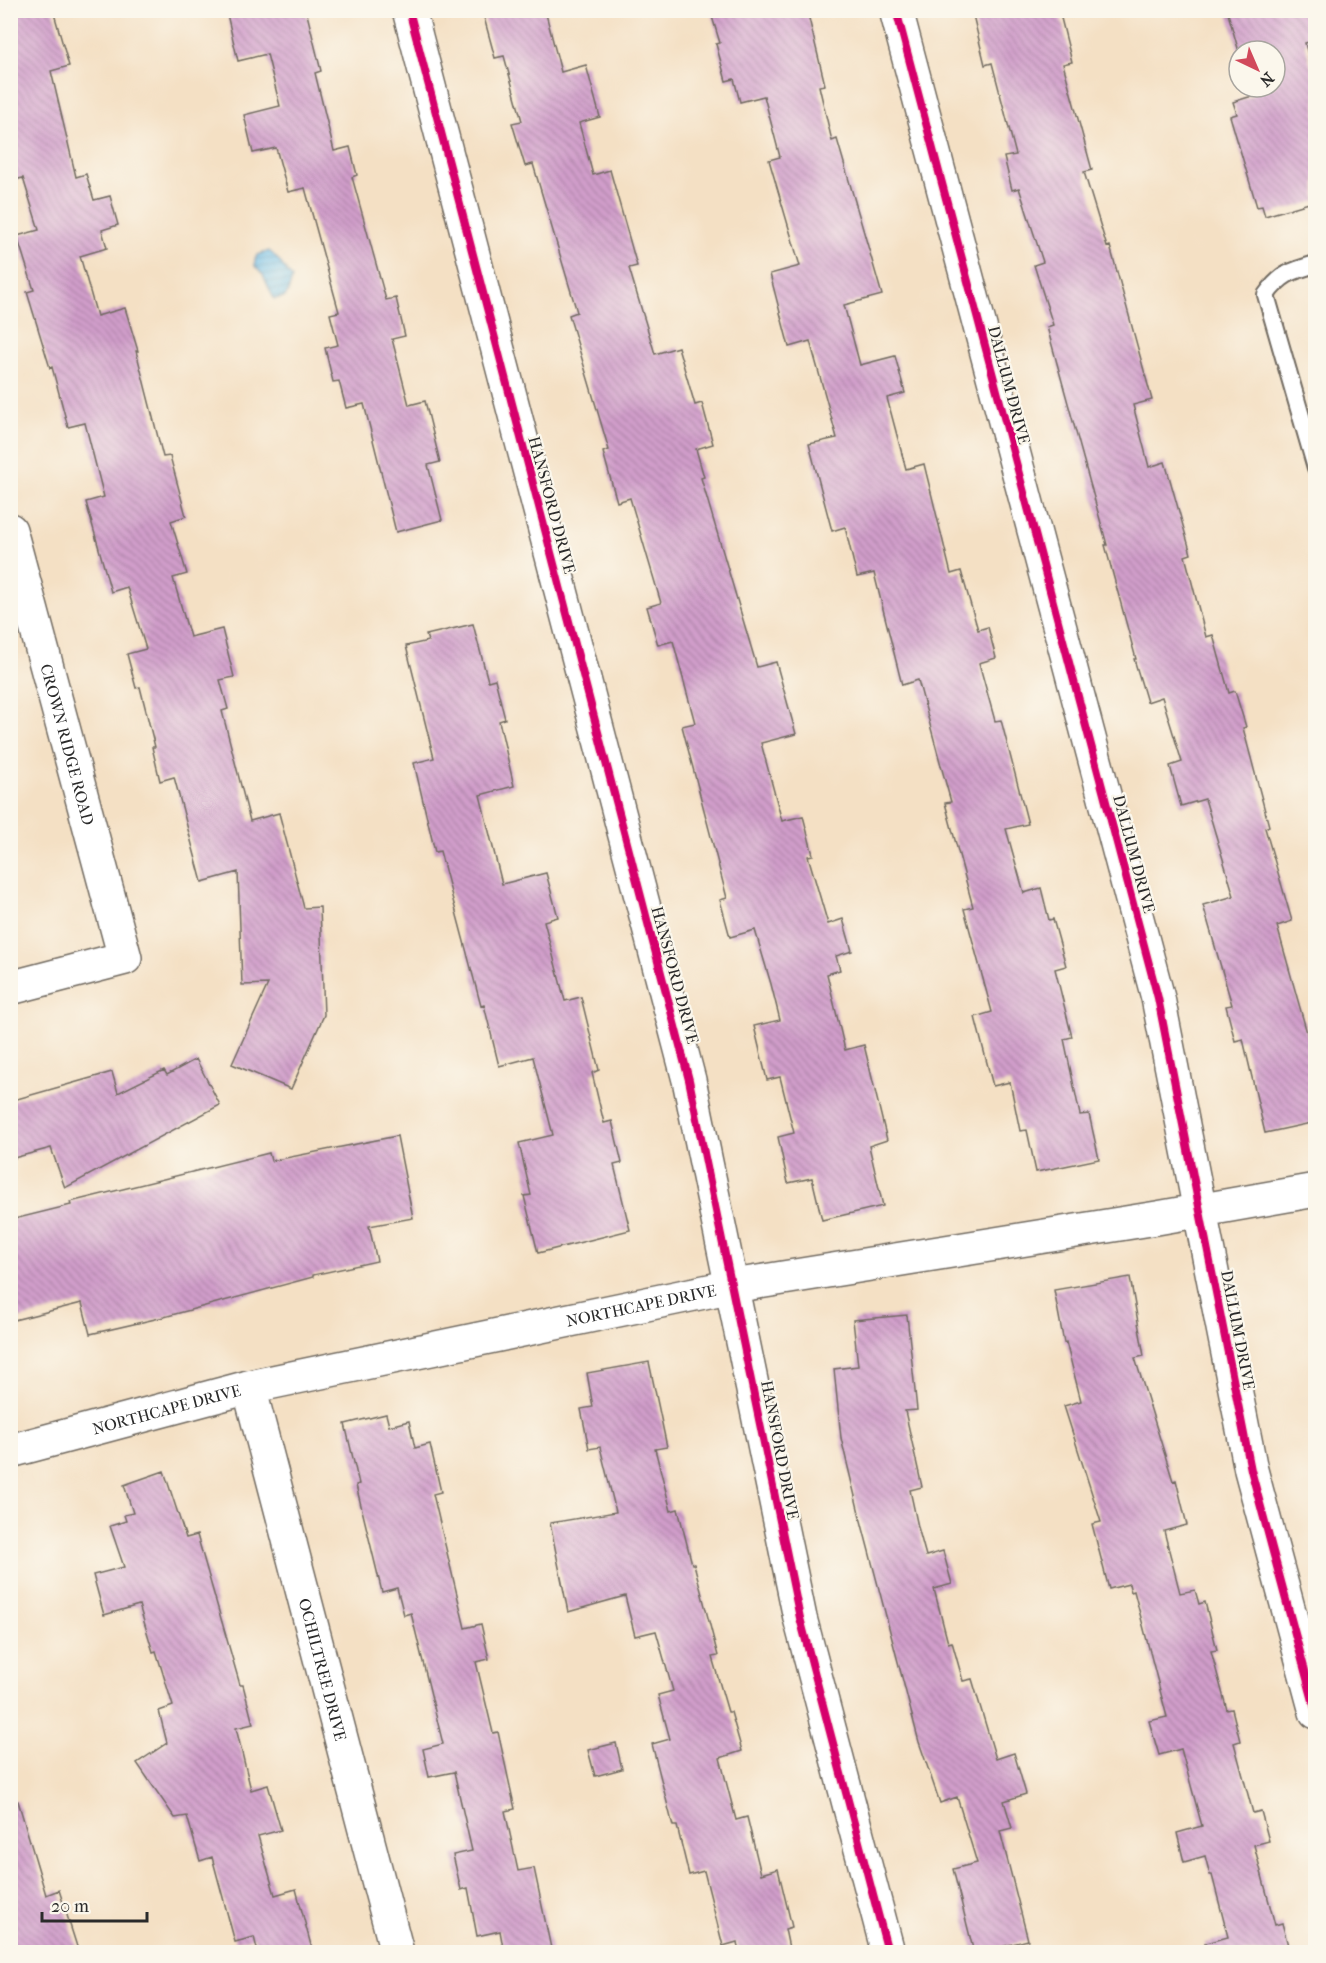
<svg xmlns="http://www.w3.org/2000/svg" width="1326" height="1963" font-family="'IM FELL French Canon',serif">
  <defs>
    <pattern id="water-rules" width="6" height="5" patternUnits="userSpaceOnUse" patternTransform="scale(1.5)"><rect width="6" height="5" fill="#6ebee9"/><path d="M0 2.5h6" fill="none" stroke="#5b9bbd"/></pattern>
    <pattern id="building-back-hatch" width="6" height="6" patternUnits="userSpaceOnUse" patternTransform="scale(1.5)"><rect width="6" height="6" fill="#d19ecb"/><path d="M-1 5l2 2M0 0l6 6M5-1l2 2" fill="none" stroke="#aa81a5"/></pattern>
  </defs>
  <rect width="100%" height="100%" fill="#fbf7ec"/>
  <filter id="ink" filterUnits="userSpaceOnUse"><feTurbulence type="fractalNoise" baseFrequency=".0167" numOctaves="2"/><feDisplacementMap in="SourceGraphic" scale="12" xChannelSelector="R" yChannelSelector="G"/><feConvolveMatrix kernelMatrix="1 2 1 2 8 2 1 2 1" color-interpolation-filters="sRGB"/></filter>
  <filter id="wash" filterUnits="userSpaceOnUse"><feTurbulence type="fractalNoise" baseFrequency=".008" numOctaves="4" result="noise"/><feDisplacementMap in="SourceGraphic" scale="24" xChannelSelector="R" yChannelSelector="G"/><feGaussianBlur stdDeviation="1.35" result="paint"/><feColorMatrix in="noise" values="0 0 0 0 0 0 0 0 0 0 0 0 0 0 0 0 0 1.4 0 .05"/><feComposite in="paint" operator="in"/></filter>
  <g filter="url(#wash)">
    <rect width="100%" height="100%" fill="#f4e0c4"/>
    <!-- water -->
    <path fill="url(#water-rules)" stroke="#4c748a" stroke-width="1.5" d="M 269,251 C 278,257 284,269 292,278 L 288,292 L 285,297 L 274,299 L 263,275 L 255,266 L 255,260 L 257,255 Z"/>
    <g id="blocks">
      <!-- building -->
      <path fill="url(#building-back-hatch)" d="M 10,10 L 53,10 L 69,66 L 51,71 L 76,177 L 86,174 L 94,200 L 110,196 L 118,225 L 102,230 L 107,248 L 80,256 L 97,316 L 125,308 L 138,351 L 136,351 L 163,457 L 170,456 L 186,516 L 171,521 L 187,574 L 173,578 L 190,637 L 222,629 L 234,677 L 220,680 L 228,709 L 222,711 L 250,821 L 279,813 L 304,908 L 320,907 L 324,1015 L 291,1089 L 232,1064 L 268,984 L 242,985 L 238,872 L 202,882 L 174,777 L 160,781 L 152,747 L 155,747 L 140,687 L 136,688 L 127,654 L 146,649 L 127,587 L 111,592 L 86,502 L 104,497 L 85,423 L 68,427 L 52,367 L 50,368 L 27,292 L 34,290 L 17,236 L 39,230 L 23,178 L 10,181 Z
        M 226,10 L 306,10 L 321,71 L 315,73 L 334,151 L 350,147 L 357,175 L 352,177 L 386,300 L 396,298 L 405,336 L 392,339 L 409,405 L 425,401 L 440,462 L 428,465 L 442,520 L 396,532 L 364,404 L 346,408 L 339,381 L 333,382 L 325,348 L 338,345 L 330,314 L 339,312 L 305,188 L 288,192 L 276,148 L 253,153 L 244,115 L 280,106 L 267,54 L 238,61 Z
        M 482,10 L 545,10 L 561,72 L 586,65 L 600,117 L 579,123 L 593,175 L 610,170 L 637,266 L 629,268 L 655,354 L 678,347 L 695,405 L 702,403 L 713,444 L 696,449 L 704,477 L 701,478 L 757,667 L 776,662 L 796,734 L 761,743 L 782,821 L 803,816 L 813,855 L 808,856 L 828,924 L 843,919 L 852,951 L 836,956 L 840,970 L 827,974 L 845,1050 L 864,1045 L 887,1140 L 869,1146 L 883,1206 L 822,1220 L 812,1178 L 788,1183 L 778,1137 L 794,1133 L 780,1077 L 767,1080 L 754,1026 L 780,1020 L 771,984 L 755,930 L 730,937 L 720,900 L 727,898 L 682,726 L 695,723 L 673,641 L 658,645 L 647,607 L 661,603 L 630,498 L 617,502 L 603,452 L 609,450 L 569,315 L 577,312 L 533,164 L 525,166 L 512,123 L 522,121 L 504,56 L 495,58 Z
        M 710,10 L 807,10 L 825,85 L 819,86 L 832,141 L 837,139 L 882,295 L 844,305 L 860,365 L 895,356 L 905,393 L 887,398 L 906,469 L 924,464 L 951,574 L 961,571 L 978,630 L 988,627 L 996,658 L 979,663 L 995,721 L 1001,720 L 1028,824 L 1006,829 L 1024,893 L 1041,888 L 1049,920 L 1053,919 L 1066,966 L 1055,969 L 1072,1037 L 1064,1039 L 1080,1115 L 1089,1114 L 1099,1159 L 1036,1172 L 1027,1130 L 1020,1131 L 1010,1082 L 993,1086 L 975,1017 L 992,1012 L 964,909 L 973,907 L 945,803 L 951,802 L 943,773 L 918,680 L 902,685 L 874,573 L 857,577 L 845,527 L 832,531 L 809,444 L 837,438 L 810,341 L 789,347 L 770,274 L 800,266 L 769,160 L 780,157 L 764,96 L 740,102 L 734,79 L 726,81 L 716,44 L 720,43 Z
        M 988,10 L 1059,10 L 1072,62 L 1063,64 L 1092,170 L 1084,172 L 1107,247 L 1110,246 L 1152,400 L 1133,405 L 1149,467 L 1165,462 L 1191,554 L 1185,556 L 1206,637 L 1213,635 L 1229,693 L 1235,691 L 1246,727 L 1243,728 L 1269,826 L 1265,828 L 1292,921 L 1277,926 L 1309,1040 L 1316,1039 L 1316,1122 L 1265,1133 L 1243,1039 L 1235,1041 L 1226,1006 L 1232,1005 L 1203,905 L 1234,896 L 1205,799 L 1181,806 L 1170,766 L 1182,762 L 1162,697 L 1147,702 L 1134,659 L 1136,659 L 1105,545 L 1107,545 L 1047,327 L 1053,325 L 1034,265 L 1043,262 L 1019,188 L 1012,190 L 1004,157 L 1016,155 L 992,63 L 985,65 L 973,15 Z
        M 1227,10 L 1316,10 L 1316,40 L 1305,43 L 1316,85 L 1316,201 L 1265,216 L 1262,206 L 1257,207 L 1230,116 L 1237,114 L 1233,102 L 1252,96 L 1249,87 L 1275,87 L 1275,51 L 1239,52 Z
        M 473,624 L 488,681 L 495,679 L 505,719 L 499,721 L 514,786 L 480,795 L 502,884 L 546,873 L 558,917 L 544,921 L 565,1001 L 581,997 L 599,1070 L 592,1073 L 604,1123 L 612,1121 L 622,1163 L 614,1165 L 630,1230 L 538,1253 L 524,1196 L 531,1195 L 519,1143 L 553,1135 L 533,1057 L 499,1066 L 484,1005 L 481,1006 L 440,851 L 435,852 L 414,763 L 434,758 L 406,646 L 428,641 L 426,635 Z
        M 196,1059 L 220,1105 L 65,1188 L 51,1148 L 10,1159 L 10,1101 L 112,1072 L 118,1093 L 164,1070 L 167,1075 Z
        M 397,1136 L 413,1218 L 369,1226 L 377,1261 L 313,1275 L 313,1277 L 164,1317 L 90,1334 L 82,1303 L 10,1321 L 10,1220 L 71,1205 L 70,1202 L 269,1153 L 271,1161 Z
        M 1130,1277 L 1144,1356 L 1135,1358 L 1173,1481 L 1176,1480 L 1187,1525 L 1164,1531 L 1180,1593 L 1195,1590 L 1199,1604 L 1205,1602 L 1217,1650 L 1211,1651 L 1227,1710 L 1232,1709 L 1240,1741 L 1234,1743 L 1253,1813 L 1261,1811 L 1269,1841 L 1254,1845 L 1275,1925 L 1282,1923 L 1290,1953 L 1206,1953 L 1205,1943 L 1228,1937 L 1212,1875 L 1210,1875 L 1205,1856 L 1184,1862 L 1177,1833 L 1202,1826 L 1181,1749 L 1159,1755 L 1149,1721 L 1167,1717 L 1134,1591 L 1131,1592 L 1129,1584 L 1109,1589 L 1092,1524 L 1101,1522 L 1064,1406 L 1081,1401 L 1066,1342 L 1064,1343 L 1054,1290 Z
        M 907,1315 L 917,1410 L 905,1411 L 922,1487 L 910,1490 L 918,1527 L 926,1556 L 943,1551 L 952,1584 L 934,1589 L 948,1643 L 952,1642 L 963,1681 L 972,1679 L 996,1759 L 1014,1753 L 1026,1794 L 1004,1801 L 1012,1828 L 1000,1831 L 1028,1940 L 978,1953 L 974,1953 L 953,1869 L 977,1863 L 957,1797 L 940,1803 L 919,1742 L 859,1513 L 841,1438 L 834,1369 L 858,1366 L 853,1320 Z
        M 649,1362 L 667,1447 L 655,1449 L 671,1511 L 678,1509 L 692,1564 L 694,1564 L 718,1656 L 712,1657 L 728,1712 L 731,1712 L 742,1751 L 720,1758 L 736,1820 L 747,1817 L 761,1874 L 778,1869 L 792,1927 L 785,1929 L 790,1953 L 739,1953 L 737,1942 L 723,1946 L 704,1871 L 689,1875 L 677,1826 L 673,1826 L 652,1744 L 670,1739 L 658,1695 L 673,1691 L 656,1631 L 635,1636 L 625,1596 L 568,1612 L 550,1523 L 616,1512 L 600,1447 L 589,1449 L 581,1409 L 593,1407 L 587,1373 Z
        M 386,1414 L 389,1426 L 409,1421 L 415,1448 L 430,1444 L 441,1492 L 433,1494 L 465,1628 L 481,1624 L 489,1659 L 476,1662 L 493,1733 L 498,1732 L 515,1809 L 505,1811 L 518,1871 L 534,1868 L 552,1953 L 504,1953 L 500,1931 L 477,1936 L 468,1888 L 461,1890 L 453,1855 L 472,1851 L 454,1772 L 429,1777 L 423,1749 L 443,1744 L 411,1613 L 404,1615 L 397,1588 L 382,1592 L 356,1485 L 359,1484 L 345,1424 Z
        M 164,1471 L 186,1538 L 197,1535 L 240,1685 L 243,1685 L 253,1724 L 236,1728 L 251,1790 L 268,1785 L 281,1830 L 258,1836 L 275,1895 L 296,1889 L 313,1953 L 258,1953 L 254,1937 L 235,1942 L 212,1857 L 200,1861 L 187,1816 L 175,1818 L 137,1763 L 167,1743 L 159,1711 L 173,1706 L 156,1651 L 153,1652 L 139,1605 L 104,1615 L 93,1575 L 124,1567 L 110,1526 L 126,1521 L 124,1515 L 133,1513 L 124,1485 Z
        M 616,1743 L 622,1769 L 595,1776 L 588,1750 Z
        M 18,1801 L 46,1895 L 59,1890 L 79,1953 L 10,1953 L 10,1802 Z"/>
    </g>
  </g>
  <g filter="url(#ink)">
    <use href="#blocks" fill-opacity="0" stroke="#716a61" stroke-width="1.5"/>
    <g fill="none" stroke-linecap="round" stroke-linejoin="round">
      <defs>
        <path id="service" d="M 1316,264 C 1291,271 1281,274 1266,295 L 1316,468"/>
        <g id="minor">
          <path d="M 409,10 L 689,1080 L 800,1618 L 888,1952"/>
          <path d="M 896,10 L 1158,998 L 1251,1470 L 1316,1712"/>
          <path id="s1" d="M 10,530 L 125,958 L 10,988"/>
          <path id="s2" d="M 249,1387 L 397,1952"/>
          <path id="s3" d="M 10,1451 L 249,1387 L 733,1286 L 1157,1218 L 1316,1190"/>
        </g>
      </defs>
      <!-- service casing -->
      <use href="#service" stroke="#716a61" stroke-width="20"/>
      <!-- minor casing -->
      <use href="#minor" stroke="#716a61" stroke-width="36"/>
      <!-- service -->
      <use href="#service" stroke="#fff" stroke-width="16"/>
      <!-- minor -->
      <use href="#minor" stroke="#fff" stroke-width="33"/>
      <defs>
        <path id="cycleway" d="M 409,10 L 689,1080 L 800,1618 L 888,1952
          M 896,10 L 1158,998 L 1251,1470 L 1316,1712"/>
      </defs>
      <!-- cycleway casing -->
      <use href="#cycleway" stroke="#fbf7ec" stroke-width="11"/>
      <!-- cycleway -->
      <use href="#cycleway" stroke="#d6006c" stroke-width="8"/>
    </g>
  </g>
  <g text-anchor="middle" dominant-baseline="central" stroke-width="4.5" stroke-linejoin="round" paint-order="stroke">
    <!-- street labels -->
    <g font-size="16" fill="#2b2b2b" stroke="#fbf7ec">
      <text transform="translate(1009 385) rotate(75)">DALLUM DRIVE</text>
      <text transform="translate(552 505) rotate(75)">HANSFORD DRIVE</text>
      <text stroke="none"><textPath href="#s1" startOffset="222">CROWN RIDGE ROAD</textPath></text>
      <text transform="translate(1134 854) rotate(75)">DALLUM DRIVE</text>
      <text transform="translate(675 975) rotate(75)">HANSFORD DRIVE</text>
      <text stroke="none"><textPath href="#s3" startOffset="648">NORTHCAPE DRIVE</textPath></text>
      <text transform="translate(1238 1330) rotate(79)">DALLUM DRIVE</text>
      <text stroke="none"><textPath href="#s3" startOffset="162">NORTHCAPE DRIVE</textPath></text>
      <text transform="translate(780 1450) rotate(79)">HANSFORD DRIVE</text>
      <text stroke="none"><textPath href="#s2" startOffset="292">OCHILTREE DRIVE</textPath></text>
    </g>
  </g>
  <!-- margin -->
  <rect width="1326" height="1963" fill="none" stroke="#fbf7ec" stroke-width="36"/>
  <!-- north arrow -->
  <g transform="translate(1257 69) rotate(136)"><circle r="28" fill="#fbf7ec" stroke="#a8a59f" stroke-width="1.5"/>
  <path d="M0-4.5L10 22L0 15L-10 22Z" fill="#d1495b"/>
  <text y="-9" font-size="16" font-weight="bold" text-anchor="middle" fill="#2b2b2b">N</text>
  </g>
  <!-- scale -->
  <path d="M42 1912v9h105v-9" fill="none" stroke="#2b2b2b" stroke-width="3"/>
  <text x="51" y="1912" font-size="18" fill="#2b2b2b" stroke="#fbf7ec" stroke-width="4.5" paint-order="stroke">20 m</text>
</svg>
